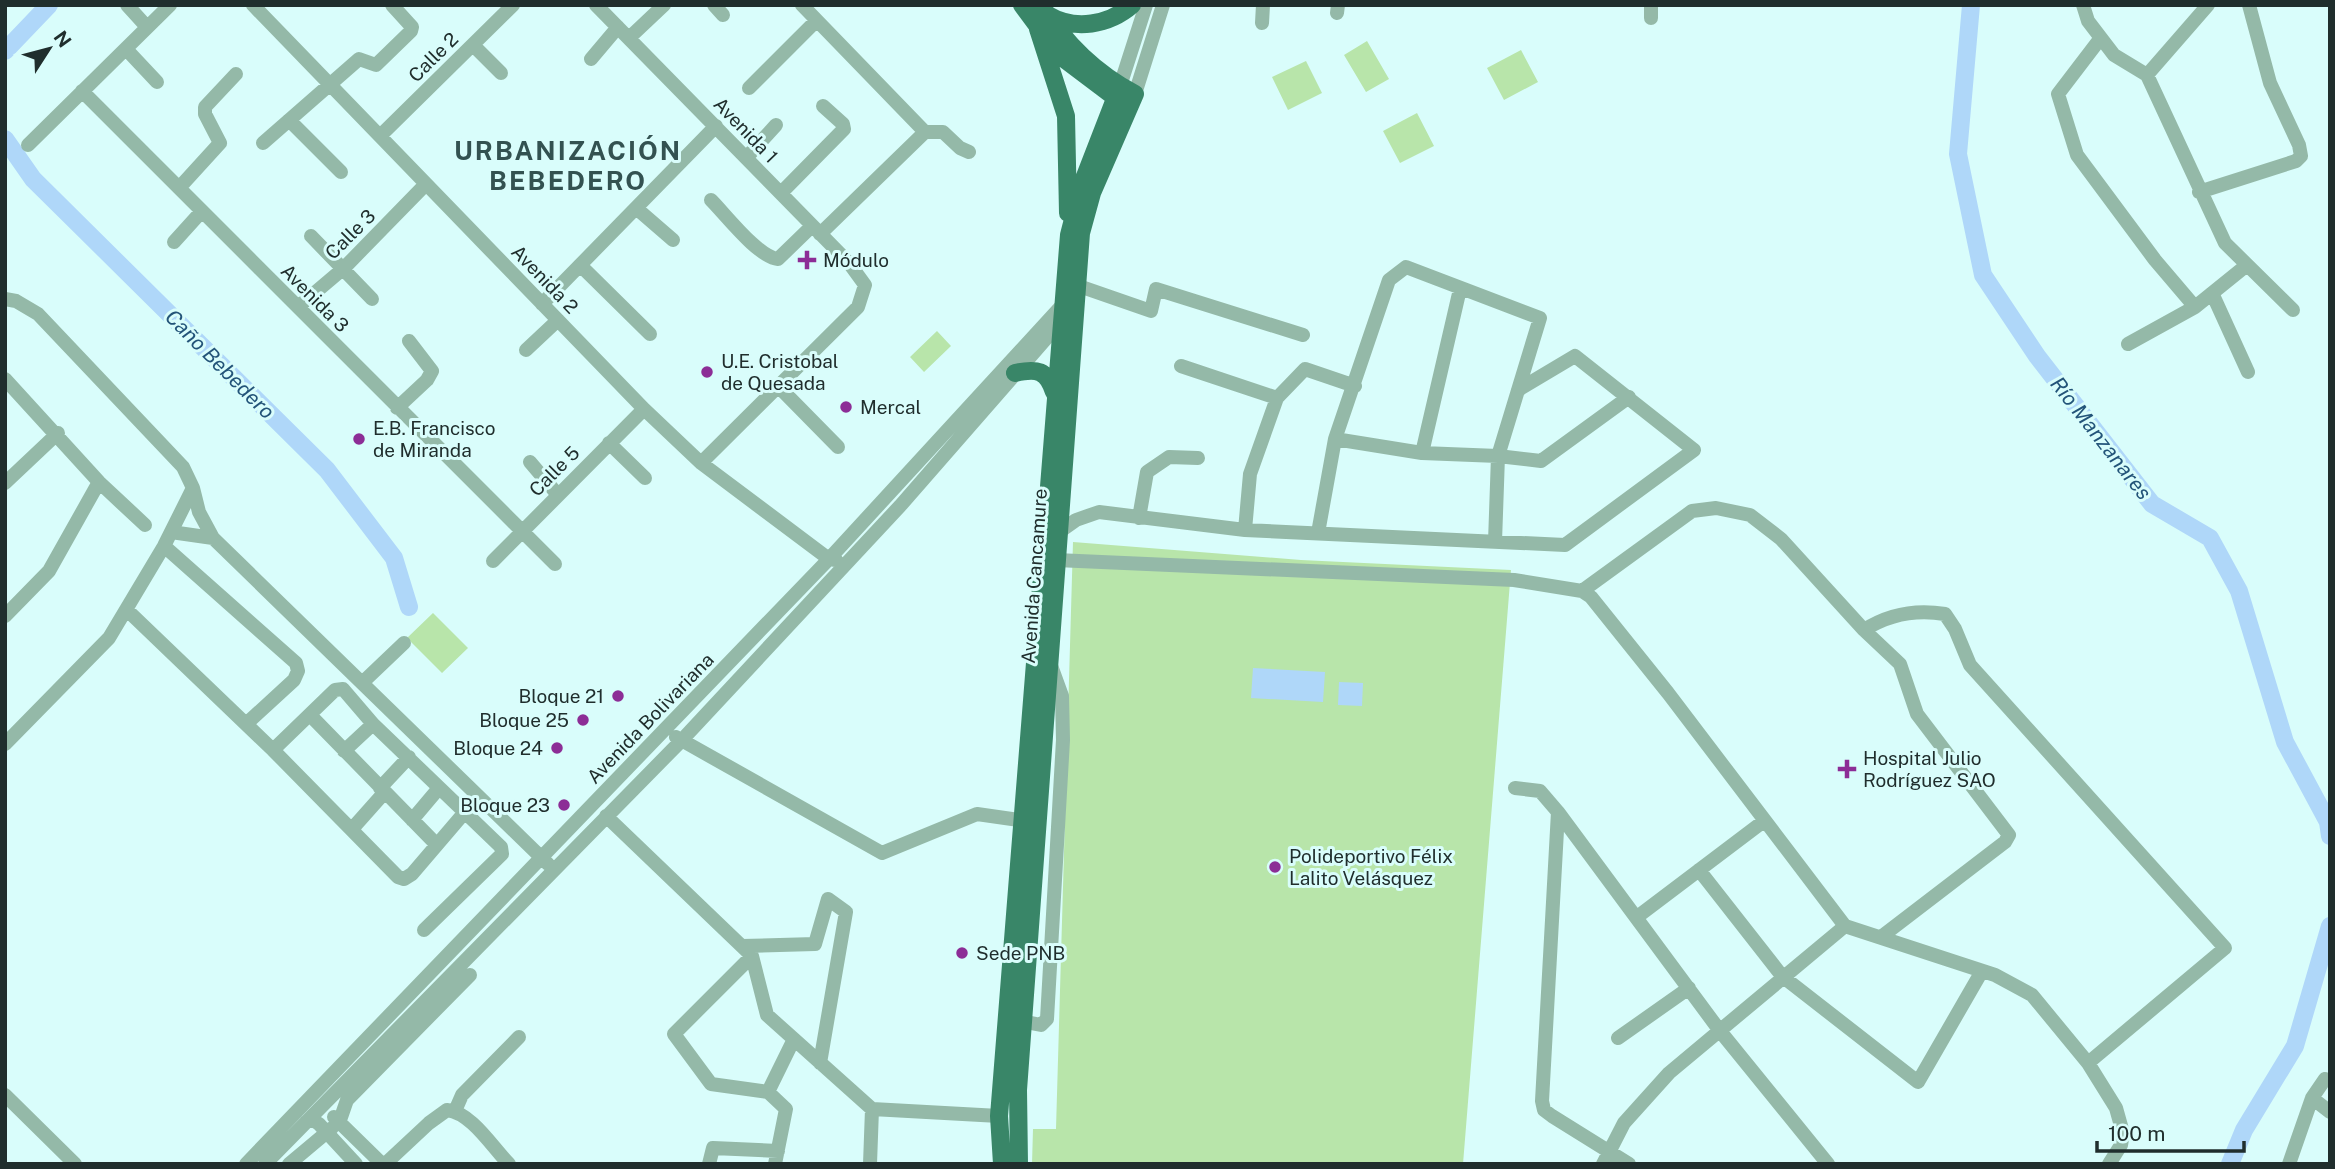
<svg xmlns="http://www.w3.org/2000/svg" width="2335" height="1169" font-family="'Public Sans',sans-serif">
  <rect width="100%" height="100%" fill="#d9fdfb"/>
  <!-- green -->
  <path fill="#b8e5aa" d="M 1367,41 L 1389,79 L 1366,92 L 1344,55 Z
    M 1521,50 L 1538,82 L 1504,100 L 1487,68 Z
    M 1306,61 L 1322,93 L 1288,110 L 1272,77 Z
    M 1417,113 L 1434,146 L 1400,163 L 1383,131 Z
    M 937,331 L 951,346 L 924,372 L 910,357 Z
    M 1073,542 L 1301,560 L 1511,570 L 1463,1164 L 1032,1164 L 1033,1129 L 1056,1129 Z
    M 433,613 L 468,648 L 442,673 L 407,638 Z"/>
  <!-- water -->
  <path fill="#afd7f9" d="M 1253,668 L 1325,672 L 1323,702 L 1251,698 Z
    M 1339,682 L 1363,683 L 1362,706 L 1338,705 Z"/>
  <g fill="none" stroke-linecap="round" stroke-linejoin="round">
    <!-- river -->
    <path stroke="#afd7f9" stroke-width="18" d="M 1971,5 L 1958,154 L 1983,275 L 2037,356 L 2152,504 L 2210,538 L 2239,591 L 2285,742 L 2328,822 L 2330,836
      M 5,51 L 49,5
      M 5,139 L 33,179 L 327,470 L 394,558 L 409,607
      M 2230,1164 L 2244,1130 L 2295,1046 L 2330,926"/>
    <!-- minor -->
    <path stroke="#94b9a8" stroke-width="14" d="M 127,5 L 147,27
      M 253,5 L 644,409 L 701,463 L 829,559 L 836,560
      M 596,5 L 849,263 L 865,285 L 858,307 L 701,463
      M 714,5 L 723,15
      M 802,5 L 925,132
      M 2083,5 L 2088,21 L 2114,55 L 2147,75 L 2225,243 L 2293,310
      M 1337,13 L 1338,5
      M 1651,18 L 1651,5
      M 1262,23 L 1263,5
      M 629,38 L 664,5
      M 2100,39 L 2058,94 L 2077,155 L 2155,260 L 2195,307
      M 473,45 L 501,73
      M 126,49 L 157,82
      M 591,59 L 618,27
      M 2147,75 L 2208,5
      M 1120,86 L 1146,5
      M 749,88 L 816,21
      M 82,91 L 555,564
      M 1135,94 L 1163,5
      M 289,120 L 341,172
      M 380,136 L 513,5
      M 263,143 L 359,59 L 376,65 L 411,31 L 412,27 L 392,5
      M 28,145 L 170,5
      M 747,157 L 776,125
      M 179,188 L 220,143 L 205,114 L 205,107 L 236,74
      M 2199,192 L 2296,161 L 2301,156 L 2299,145 L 2270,83 L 2249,5
      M 781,193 L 844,129 L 843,124 L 823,106
      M 711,200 C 726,215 758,257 778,259 L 812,226
      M 636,208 L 673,240
      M 820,234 L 925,132 L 943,132 L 960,148 L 969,152
      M 311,236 L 372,299
      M 174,242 L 202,211
      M 580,265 L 650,334
      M 1076,285 L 1151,311 L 1156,289 L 1303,335
      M 2212,293 L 2248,372
      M 5,299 L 16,301 L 38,314 L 183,467 L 193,488 L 199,512 L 213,538 L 548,864
      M 542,304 L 716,126
      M 298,307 L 344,268 L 425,185
      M 2128,344 L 2195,307 L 2247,265
      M 526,350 L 558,320
      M 1181,366 L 1277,398
      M 5,379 L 99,482 L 145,525
      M 778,386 L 838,447
      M 397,408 L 427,380 L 432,371 L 409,341
      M 1335,439 L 1422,453 L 1498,456 L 1541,461 L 1629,397
      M 609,443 L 645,478
      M 1422,453 L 1460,289
      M 530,462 L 558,495
      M 5,483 L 58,433
      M 1139,518 L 1147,472 L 1169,457 L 1198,458
      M 1245,530 L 1250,474 L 1277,398 L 1305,369 L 1355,386
      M 171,532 L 213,538
      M 1059,532 L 1076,520 L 1099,512 L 1245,530 L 1565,545 L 1694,450 L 1575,356 L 1518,390
      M 1318,533 L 1335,439 L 1389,280 L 1406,267 L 1540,318 L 1498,456 L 1495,542
      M 164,546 L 296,663 L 298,671 L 294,680 L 246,724
      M 1056,560 L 1514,580 L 1582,591 L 1591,597 L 1668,693 L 1845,926 L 1995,975 L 2032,995 L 2088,1063 L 2116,1108 L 2123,1133 L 2121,1145 L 2109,1164
      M 493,561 L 644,409
      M 1582,591 L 1692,511 L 1716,508 L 1750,515 L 1781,539 L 1864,630 L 1900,664 L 1917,714 L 2009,835 L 2005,842 L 1881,937
      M 127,610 L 273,750 L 398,877 L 404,879 L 412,874 L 465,812
      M 5,616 L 49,571 L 99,482
      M 1864,630 C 1889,614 1915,609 1945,614 L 1955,629 L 1970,665 L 2225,948 L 2088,1063
      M 362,683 L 404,643
      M 310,715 L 436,844
      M 676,737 L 882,853 L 977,814 L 1033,822
      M 5,744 L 109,638 L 164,546 L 193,488
      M 273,750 L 335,690 L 343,689 L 373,724 L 501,847 L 502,854 L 424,930
      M 344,751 L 373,724
      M 380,788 L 409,757
      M 1515,788 L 1540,791 L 1558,812 L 1720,1031 L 1828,1164
      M 1558,812 L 1542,1101 L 1544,1110 L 1552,1116 L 1629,1164
      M 606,816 L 752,956 L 767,1015 L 872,1109 L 999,1116
      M 412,820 L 439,788
      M 352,829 L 384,793
      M 1699,870 L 1782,976 L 1918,1082 L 1982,971
      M 1637,917 L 1764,821
      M 742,946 L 815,944 L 828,899 L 846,912 L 820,1063
      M 752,956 L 674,1034 L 711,1084 L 768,1092 L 786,1109 L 775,1164
      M 1016,1020 L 1041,1025 L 1047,1019 L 1063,740 L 1062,696 L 1050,663
      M 1618,1038 L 1689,988
      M 768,1092 L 794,1039
      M 5,1095 L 75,1164
      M 2312,1098 L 2330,1112
      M 455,1111 L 462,1095 L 519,1037
      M 334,1117 L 380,1162 L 386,1163
      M 306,1122 L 313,1120 L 319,1124 L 356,1164
      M 339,1123 L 347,1100 L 470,975
      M 246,1164 L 829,559 L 1067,300
      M 265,1164 L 681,741 L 900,506 L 1064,318
      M 289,1164 L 332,1128
      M 385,1164 L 429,1123 L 447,1110 C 472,1113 492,1147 509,1164
      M 709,1164 L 713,1148 L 778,1151
      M 870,1164 L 872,1109
      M 1603,1164 L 1624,1123 L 1669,1073 L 1845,926
      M 2289,1164 L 2312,1098 L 2325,1079"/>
    <!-- major -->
    <path stroke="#398668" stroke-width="18" d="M 1022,5 L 1059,55 L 1124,104
      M 1048,15 C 1075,31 1109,25 1132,5
      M 1038,29 L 1066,116 L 1068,213
      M 1015,373 C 1037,368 1047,370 1054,392
      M 1002,1164 L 999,1116 L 1069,235 L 1082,184 L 1120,86
      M 1019,1164 L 1018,1090 L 1081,233 L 1092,193 L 1135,94 C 1095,73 1065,44 1041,5"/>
  </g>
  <!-- markers -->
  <g fill="#8c2d96" stroke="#d9fdfb" stroke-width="2.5">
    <path d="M803.5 249.5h7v7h7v7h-7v7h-7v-7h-7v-7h7z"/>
    <circle cx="707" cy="372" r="7"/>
    <circle cx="846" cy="407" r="7"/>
    <circle cx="359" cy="439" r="7"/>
    <circle cx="618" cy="696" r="7"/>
    <circle cx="583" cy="720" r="7"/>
    <circle cx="557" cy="748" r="7"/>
    <path d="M1843.5 758.5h7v7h7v7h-7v7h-7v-7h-7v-7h7z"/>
    <circle cx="564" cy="805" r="7"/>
    <circle cx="1275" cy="867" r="7"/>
    <circle cx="962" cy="953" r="7"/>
  </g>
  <g text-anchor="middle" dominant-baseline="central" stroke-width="6" stroke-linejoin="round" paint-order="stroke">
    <!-- street labels -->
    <g font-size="19" fill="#202e2d" stroke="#d9fdfb">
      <text transform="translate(433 57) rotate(-45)">Calle 2</text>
      <text transform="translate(746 130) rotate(46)">Avenida 1</text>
      <text transform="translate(350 234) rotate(-45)">Calle 3</text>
      <text transform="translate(545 279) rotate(46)">Avenida 2</text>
      <text transform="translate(315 298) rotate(45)">Avenida 3</text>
      <text transform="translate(554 471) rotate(-45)">Calle 5</text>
      <text transform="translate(1034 576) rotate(-86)">Avenida Cancamure</text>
      <text transform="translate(650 718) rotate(-46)">Avenida Bolivariana</text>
    </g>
    <!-- poi labels -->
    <g font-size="19" fill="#202e2d" stroke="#d9fdfb" text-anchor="start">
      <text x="823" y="260">Módulo</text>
      <text x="721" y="361">U.E. Cristobal<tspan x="721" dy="22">de Quesada</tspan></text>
      <text x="860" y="407">Mercal</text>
      <text x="373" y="428">E.B. Francisco<tspan x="373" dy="22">de Miranda</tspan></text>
      <text x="604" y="696" text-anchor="end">Bloque 21</text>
      <text x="569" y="720" text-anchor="end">Bloque 25</text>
      <text x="543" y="748" text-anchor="end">Bloque 24</text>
      <text x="1863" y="758">Hospital Julio<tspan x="1863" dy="22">Rodríguez SAO</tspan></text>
      <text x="550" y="805" text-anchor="end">Bloque 23</text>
      <text x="1289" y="856">Polideportivo Félix<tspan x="1289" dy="22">Lalito Velásquez</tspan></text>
      <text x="976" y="953">Sede PNB</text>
    </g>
    <!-- water labels -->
    <g font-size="21" font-style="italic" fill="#235479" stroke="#d9fdfb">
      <text transform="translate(220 364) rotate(45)">Caño Bebedero</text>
      <text transform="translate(2101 438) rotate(52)">Río Manzanares</text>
    </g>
    <!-- district labels -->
    <g font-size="26" font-weight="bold" letter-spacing="2" fill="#335251" stroke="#d9fdfb">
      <text x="568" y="150">URBANIZACIÓN<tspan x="568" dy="30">BEBEDERO</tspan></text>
    </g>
  </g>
  <!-- border -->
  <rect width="2335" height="1169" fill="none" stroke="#202e2d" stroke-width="14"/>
  <!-- north arrow -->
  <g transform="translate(49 49) rotate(54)" stroke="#d9fdfb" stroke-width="5" paint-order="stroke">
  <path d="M0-5L12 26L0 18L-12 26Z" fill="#202e2d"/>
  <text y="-10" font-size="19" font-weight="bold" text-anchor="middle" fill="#202e2d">N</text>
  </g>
  <!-- scale -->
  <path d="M2097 1141v10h147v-10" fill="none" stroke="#202e2d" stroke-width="3.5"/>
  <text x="2108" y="1141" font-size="21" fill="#202e2d" stroke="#d9fdfb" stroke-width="5" paint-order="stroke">100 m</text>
</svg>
